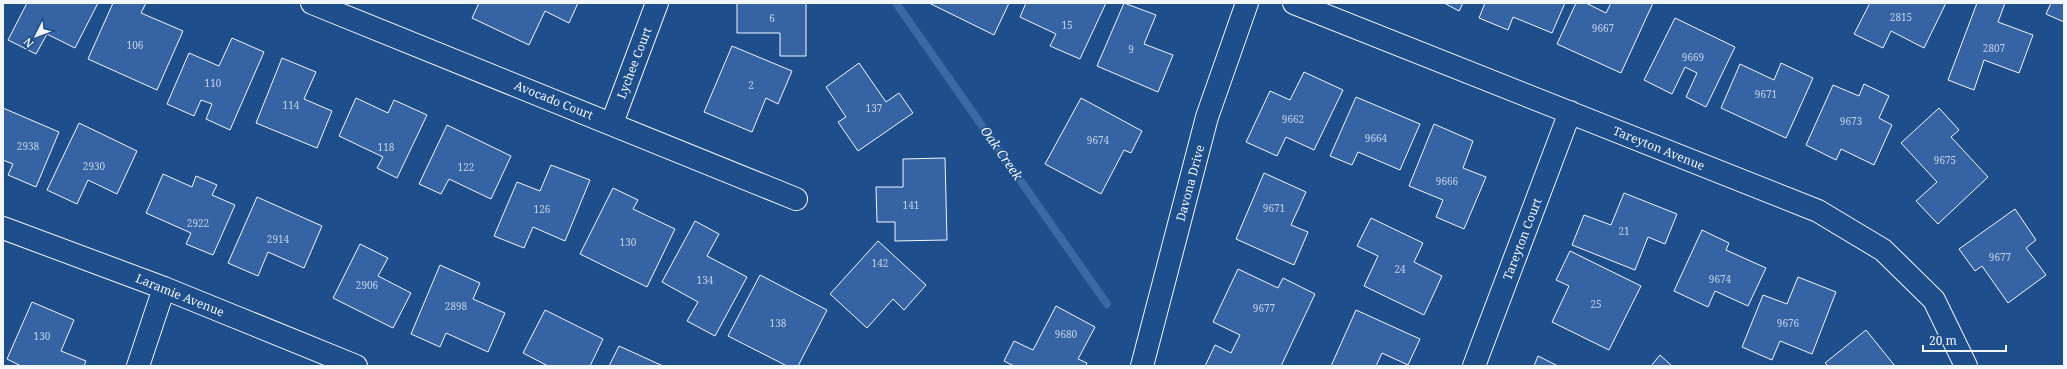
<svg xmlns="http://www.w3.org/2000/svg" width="2067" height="369" font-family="'Noto Serif',serif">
  <rect width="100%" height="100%" fill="#1f4e8c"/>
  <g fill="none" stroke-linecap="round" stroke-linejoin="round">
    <!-- stream -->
    <path stroke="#3b69a3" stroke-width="8" d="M 896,3 L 1107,304"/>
  </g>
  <!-- building -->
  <path fill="#3563a3" stroke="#f2f6ff" d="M 27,3 L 98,3 L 75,48 L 47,34 L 36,54 L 8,40 Z
    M 113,3 L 146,3 L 141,13 L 183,31 L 157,90 L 88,59 Z
    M 479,3 L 578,3 L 569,23 L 545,11 L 529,45 L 472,18 Z
    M 737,3 L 806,3 L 806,56 L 780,56 L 780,33 L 737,33 Z
    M 929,3 L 1009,3 L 994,35 Z
    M 1026,3 L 1106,3 L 1080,59 L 1050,46 L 1056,34 L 1020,17 Z
    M 1124,3 L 1156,15 L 1144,44 L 1173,55 L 1158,92 L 1097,66 Z
    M 1444,3 L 1463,3 L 1459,11 Z
    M 1485,3 L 1565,3 L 1552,33 L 1513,17 L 1508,30 L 1479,18 Z
    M 1576,3 L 1586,3 L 1606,13 L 1611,3 L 1653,3 L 1621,73 L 1557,44 Z
    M 1870,3 L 1946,3 L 1924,48 L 1891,31 L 1883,48 L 1854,34 Z
    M 1977,3 L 2005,3 L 1998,22 L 2033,35 L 2019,73 L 1984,60 L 1974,90 L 1948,80 Z
    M 2051,3 L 2064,3 L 2064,22 L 2046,14 Z
    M 1675,18 L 1735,47 L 1706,107 L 1686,97 L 1697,73 L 1685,67 L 1672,94 L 1644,80 Z
    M 232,38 L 264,52 L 230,130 L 206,119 L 212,104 L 201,100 L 194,116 L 167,104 L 189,53 L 219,66 Z
    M 732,46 L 792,71 L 778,104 L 766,98 L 752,132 L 704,112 Z
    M 282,58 L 316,72 L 304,99 L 332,111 L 317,148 L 256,123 Z
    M 859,63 L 886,102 L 899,93 L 913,113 L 858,151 L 838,122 L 846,117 L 826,87 Z
    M 1781,63 L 1813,78 L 1786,138 L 1721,108 L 1740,64 L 1774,80 Z
    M 1304,72 L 1343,90 L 1314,150 L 1286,137 L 1277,156 L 1246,142 L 1270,91 L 1290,100 Z
    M 1864,84 L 1889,96 L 1879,118 L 1892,125 L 1874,165 L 1841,149 L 1836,160 L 1806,145 L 1833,85 L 1859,96 Z
    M 1356,97 L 1420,124 L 1400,170 L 1358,152 L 1352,165 L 1330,156 Z
    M 356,98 L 388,113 L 394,100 L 427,115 L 397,178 L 377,168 L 383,157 L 339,136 Z
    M 1081,98 L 1142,131 L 1131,153 L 1124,150 L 1101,194 L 1045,164 Z
    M 3,108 L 59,132 L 36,187 L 8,175 L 13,164 L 3,160 Z
    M 1939,108 L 1959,130 L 1951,137 L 1988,177 L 1938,224 L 1916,201 L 1937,182 L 1901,143 Z
    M 79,123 L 137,151 L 117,194 L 88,180 L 77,204 L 47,190 Z
    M 1434,124 L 1473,141 L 1463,168 L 1486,177 L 1464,229 L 1436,217 L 1443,200 L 1409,186 Z
    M 447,125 L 511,156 L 491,199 L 449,179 L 441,194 L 419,184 Z
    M 945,158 L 947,240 L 895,241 L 895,222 L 877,222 L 876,187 L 903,187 L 903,159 Z
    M 551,165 L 590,180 L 565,241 L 533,227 L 524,248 L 494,236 L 517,182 L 540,191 Z
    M 1264,173 L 1306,192 L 1291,225 L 1308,232 L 1294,265 L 1236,239 Z
    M 163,174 L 192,187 L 196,176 L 217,185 L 212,195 L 235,205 L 213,255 L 186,244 L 191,233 L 146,213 Z
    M 613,188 L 638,200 L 633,209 L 675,229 L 647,287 L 580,254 Z
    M 1624,193 L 1677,214 L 1665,244 L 1648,237 L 1635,270 L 1572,245 L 1584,215 L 1611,225 Z
    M 257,197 L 322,226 L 304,268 L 268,252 L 258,276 L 228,263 Z
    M 2015,209 L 2036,240 L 2026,248 L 2046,275 L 2008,303 L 1982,266 L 1975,271 L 1959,249 Z
    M 1371,218 L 1423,243 L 1414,262 L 1442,276 L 1424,315 L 1364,286 L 1378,256 L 1357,246 Z
    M 695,221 L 719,234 L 707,256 L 747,277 L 715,336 L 687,321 L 698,302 L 662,282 Z
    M 1702,230 L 1729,243 L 1726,250 L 1766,268 L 1748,306 L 1715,291 L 1708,307 L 1674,291 Z
    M 878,241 L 926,285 L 904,310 L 893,299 L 867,328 L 830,294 Z
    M 360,244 L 388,258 L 378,276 L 411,293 L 393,328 L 333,298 Z
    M 1570,251 L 1641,286 L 1609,350 L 1552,322 L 1569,286 L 1556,280 Z
    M 440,265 L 480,283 L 473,299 L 505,313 L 488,352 L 446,333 L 440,347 L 411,334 Z
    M 1238,269 L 1278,288 L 1283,278 L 1315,294 L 1281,366 L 1205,366 L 1215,345 L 1231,353 L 1240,335 L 1213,322 Z
    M 760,275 L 827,310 L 798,366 L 787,366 L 728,336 Z
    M 1798,277 L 1836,292 L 1812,354 L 1780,341 L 1772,360 L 1742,347 L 1763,295 L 1787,304 Z
    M 32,302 L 74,320 L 61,351 L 86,361 L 84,366 L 21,366 L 7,359 Z
    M 1056,306 L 1095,327 L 1078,359 L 1087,363 L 1086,366 L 1014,366 L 1004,361 L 1014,341 L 1033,350 Z
    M 545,310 L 603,339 L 590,366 L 548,366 L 523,353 Z
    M 1356,310 L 1420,339 L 1408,365 L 1382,353 L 1376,366 L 1331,366 Z
    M 1866,330 L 1895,366 L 1828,366 L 1825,363 Z
    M 619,346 L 663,366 L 609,366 Z
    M 1660,355 L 1672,366 L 1651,366 Z
    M 1538,356 L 1558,366 L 1534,366 Z"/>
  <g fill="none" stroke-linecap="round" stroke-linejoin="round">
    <defs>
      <path id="street" d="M 312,3 L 796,199
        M 1294,3 L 1818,211 L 1883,250 L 1934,300 L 1966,366
        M 612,123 L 657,3
        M 3,228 L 164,288 L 356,366
        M 138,366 L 164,288
        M 1474,366 L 1570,112"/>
      <path id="secondary" d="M 1142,366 L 1207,117 L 1247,3"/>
    </defs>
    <!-- street casing -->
    <use href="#street" stroke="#f2f6ff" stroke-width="24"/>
    <!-- secondary casing -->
    <use href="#secondary" stroke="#f2f6ff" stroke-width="24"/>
    <!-- street -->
    <use href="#street" stroke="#1f4e8c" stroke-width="22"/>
    <!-- secondary -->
    <use href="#secondary" stroke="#1f4e8c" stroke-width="22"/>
  </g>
  <g text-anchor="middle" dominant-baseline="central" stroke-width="3" stroke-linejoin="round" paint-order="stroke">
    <!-- number labels -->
    <g font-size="10" fill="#c3d1e8">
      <text x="1901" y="17">2815</text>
      <text x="772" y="18">6</text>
      <text x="1067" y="25">15</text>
      <text x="1603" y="28">9667</text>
      <text x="135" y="45">106</text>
      <text x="1994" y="48">2807</text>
      <text x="1131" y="49">9</text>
      <text x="1693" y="57">9669</text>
      <text x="213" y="83">110</text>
      <text x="751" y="85">2</text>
      <text x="1766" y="94">9671</text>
      <text x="291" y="105">114</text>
      <text x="874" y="108">137</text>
      <text x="1293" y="119">9662</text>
      <text x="1851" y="121">9673</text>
      <text x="1376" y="138">9664</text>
      <text x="1098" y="140">9674</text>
      <text x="28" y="146">2938</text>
      <text x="386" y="147">118</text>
      <text x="1945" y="160">9675</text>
      <text x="94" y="166">2930</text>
      <text x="466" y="167">122</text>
      <text x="1447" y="181">9666</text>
      <text x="911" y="205">141</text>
      <text x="1274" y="208">9671</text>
      <text x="542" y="209">126</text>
      <text x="198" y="223">2922</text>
      <text x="1624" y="231">21</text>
      <text x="278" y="239">2914</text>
      <text x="628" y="242">130</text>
      <text x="2000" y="257">9677</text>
      <text x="880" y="263">142</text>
      <text x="1400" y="269">24</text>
      <text x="1720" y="279">9674</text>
      <text x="705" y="280">134</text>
      <text x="367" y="285">2906</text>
      <text x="1596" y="304">25</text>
      <text x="456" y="306">2898</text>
      <text x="1264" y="308">9677</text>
      <text x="778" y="323">138</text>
      <text x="1788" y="323">9676</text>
      <text x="1066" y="334">9680</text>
      <text x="42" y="336">130</text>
    </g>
    <!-- street labels -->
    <g font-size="12" fill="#f2f6ff" stroke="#1f4e8c">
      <text transform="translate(634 63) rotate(-69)">Lychee Court</text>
      <text transform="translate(554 100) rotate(22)">Avocado Court</text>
      <text transform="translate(1659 148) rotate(22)">Tareyton Avenue</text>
      <text transform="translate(1190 183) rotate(-75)">Davona Drive</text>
      <text transform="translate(1522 239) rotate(-69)">Tareyton Court</text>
      <text transform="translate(180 295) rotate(22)">Laramie Avenue</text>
    </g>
    <!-- water labels -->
    <g font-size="13" font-style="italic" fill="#f2f6ff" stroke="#1f4e8c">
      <text transform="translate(1002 153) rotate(55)">Oak Creek</text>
    </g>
  </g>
  <!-- border -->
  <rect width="2067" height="369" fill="none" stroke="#f2f6ff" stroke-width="8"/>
  <!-- north arrow -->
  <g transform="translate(36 36) rotate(228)" stroke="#1f4e8c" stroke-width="3" paint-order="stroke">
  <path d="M0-3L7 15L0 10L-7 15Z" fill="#f2f6ff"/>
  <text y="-6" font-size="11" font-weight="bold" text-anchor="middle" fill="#f2f6ff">N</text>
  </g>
  <!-- scale -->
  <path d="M1923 345v6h83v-6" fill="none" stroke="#f2f6ff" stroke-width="2"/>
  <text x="1929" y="345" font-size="12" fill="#f2f6ff" stroke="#1f4e8c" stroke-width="3" paint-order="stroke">20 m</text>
</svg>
